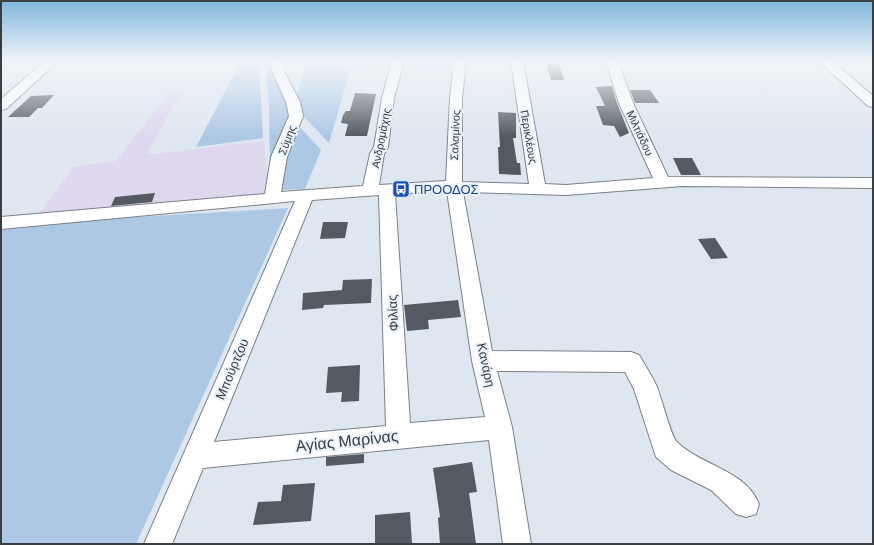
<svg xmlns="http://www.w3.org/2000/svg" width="874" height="545" font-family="'DM Sans',sans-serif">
  <rect width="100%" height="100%" fill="#dee6ef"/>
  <!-- commercial -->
  <path fill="#ded7ed" d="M 181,93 L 146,155 L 264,141 L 268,193 L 36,218 L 74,167 L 116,161 L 169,94 Z"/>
  <!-- green -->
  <path fill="#adc8e4" d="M 241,61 L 259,61 L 263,138 L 196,147 Z
    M 265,61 L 271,61 L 272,71 L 292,116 L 270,170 L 269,107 Z
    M 307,61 L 353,61 L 329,143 L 301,114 L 297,95 Z
    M 355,61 L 392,61 L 391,68 L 351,70 Z
    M 403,61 L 453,61 L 452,70 L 401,69 Z
    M 296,123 L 321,150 L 305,189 L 278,190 L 285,153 Z
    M 288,208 L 136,544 L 1,544 L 1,225 Z"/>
  <!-- building -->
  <path fill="#535a61" d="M 546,64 L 559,64 L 564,80 L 551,80 Z
    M 612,86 L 617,103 L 629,133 L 620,137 L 614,126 L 603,125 L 596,106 L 605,106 L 596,87 Z
    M 630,90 L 650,90 L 659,103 L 635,103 Z
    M 355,93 L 376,94 L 367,136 L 345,136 L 348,124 L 341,123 L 343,115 L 346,111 L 350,111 Z
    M 54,95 L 42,108 L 38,108 L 29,117 L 8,117 L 31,96 Z
    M 498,112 L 516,113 L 516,138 L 513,138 L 517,163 L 520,163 L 521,175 L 499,174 L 498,147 L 500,147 Z
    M 673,158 L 692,158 L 701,175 L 681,175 Z
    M 155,193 L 152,202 L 111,206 L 115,197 Z
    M 323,222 L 348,222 L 345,238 L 320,239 Z
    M 715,238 L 728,258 L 711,259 L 698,239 Z
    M 372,279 L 371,303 L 324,305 L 323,308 L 302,310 L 303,293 L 342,290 L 343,280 Z
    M 458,300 L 461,317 L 428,320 L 429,329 L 407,331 L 404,305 Z
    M 360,365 L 359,401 L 341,402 L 342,392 L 326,393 L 328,367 Z
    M 364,454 L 364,463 L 326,466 L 326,457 Z
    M 472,462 L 477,492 L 469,493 L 476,544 L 440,544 L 438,518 L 440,517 L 433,468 Z
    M 315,483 L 311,521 L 253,525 L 258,502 L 281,501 L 283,485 Z
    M 410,512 L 412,544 L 375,544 L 375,515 Z"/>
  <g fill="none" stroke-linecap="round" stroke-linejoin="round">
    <defs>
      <path id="minor" d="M 45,61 L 58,61 L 6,109 L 1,110 L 1,99 Z
        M 271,61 L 283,61 L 283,69 L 300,102 L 303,116 L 287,157 L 281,192 L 363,186 L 370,154 L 374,147 L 382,98 L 392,61 L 404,61 L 394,98 L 388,147 L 384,154 L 379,185 L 446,181 L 450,98 L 454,61 L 466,61 L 462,98 L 462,182 L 529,184 L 511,61 L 523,61 L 545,184 L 566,185 L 653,178 L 619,103 L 606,61 L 618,61 L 633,103 L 668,177 L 873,178 L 873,188 L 683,186 L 566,195 L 463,192 L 492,351 L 631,352 L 639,355 C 645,365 652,376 657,387 C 661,397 671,435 676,441 C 700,466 745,469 759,504 L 756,514 L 746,517 L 736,514 L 711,490 L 671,470 L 656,457 L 634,389 L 625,372 L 497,371 L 512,427 L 531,544 L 503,544 L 489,440 L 203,468 L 172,544 L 144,544 L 295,201 L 1,229 L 1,217 L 265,194 L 271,157 L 289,116 L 286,102 L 271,69 ZM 436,191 L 447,191 L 472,361 L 485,417 L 410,423 L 395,194 ZM 379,195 L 386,426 L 214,442 L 312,200 Z
        M 819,61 L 832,61 L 873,96 L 873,107 L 868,106 Z"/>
    </defs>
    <!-- minor casing -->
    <use href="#minor" stroke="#7a8189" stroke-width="2"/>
    <!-- minor -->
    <use href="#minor" fill="#fff" fill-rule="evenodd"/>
  </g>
  <!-- sky -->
  <linearGradient id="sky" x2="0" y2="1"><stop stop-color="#7db6dc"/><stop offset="0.45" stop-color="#f0f4f8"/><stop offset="1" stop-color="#f0f4f8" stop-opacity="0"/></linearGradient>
  <rect width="874" height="137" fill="url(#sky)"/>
  <!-- icons -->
  <defs>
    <symbol id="bus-square" viewBox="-11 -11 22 22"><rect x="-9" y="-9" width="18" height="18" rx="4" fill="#1a4fb4" stroke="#ebf3fc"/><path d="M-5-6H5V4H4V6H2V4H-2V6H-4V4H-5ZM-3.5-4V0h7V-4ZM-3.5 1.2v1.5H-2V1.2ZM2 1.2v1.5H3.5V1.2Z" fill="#fff"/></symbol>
  </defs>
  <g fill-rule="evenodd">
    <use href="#bus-square" x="391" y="179" width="20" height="20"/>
  </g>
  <g text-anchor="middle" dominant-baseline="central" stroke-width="4" stroke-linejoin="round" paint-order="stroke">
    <!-- far-street labels -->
    <g font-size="11" fill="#3a3d41" stroke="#ebf3fc">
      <text transform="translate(640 133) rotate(65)">Μιλτιάδου</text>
      <text transform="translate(455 135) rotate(-88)">Σαλαμίνος</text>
      <text transform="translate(529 137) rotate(80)">Περικλέους</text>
      <text transform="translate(381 138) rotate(-79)">Ανδρομάχης</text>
      <text transform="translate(287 140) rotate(-69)">Σύμης</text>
    </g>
    <!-- transit labels -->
    <g font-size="13" fill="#164399" stroke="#ebf3fc" text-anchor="start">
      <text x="414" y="189">ΠΡΟΟΔΟΣ</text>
    </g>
    <!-- street labels -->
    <g font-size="13" fill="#3a3d41" stroke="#ebf3fc">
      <text transform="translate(393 313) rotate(-93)">Φιλίας</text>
      <text transform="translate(486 365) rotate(78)">Κανάρη</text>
      <text transform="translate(232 369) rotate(-67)">Μπούρτζου</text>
    </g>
    <!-- near-street labels -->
    <g font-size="16" fill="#3a3d41" stroke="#ebf3fc">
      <text transform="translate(347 441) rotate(-6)">Αγίας Μαρίνας</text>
    </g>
  </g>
  <!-- border -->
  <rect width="874" height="545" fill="none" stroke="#3a3d41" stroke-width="4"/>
</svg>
